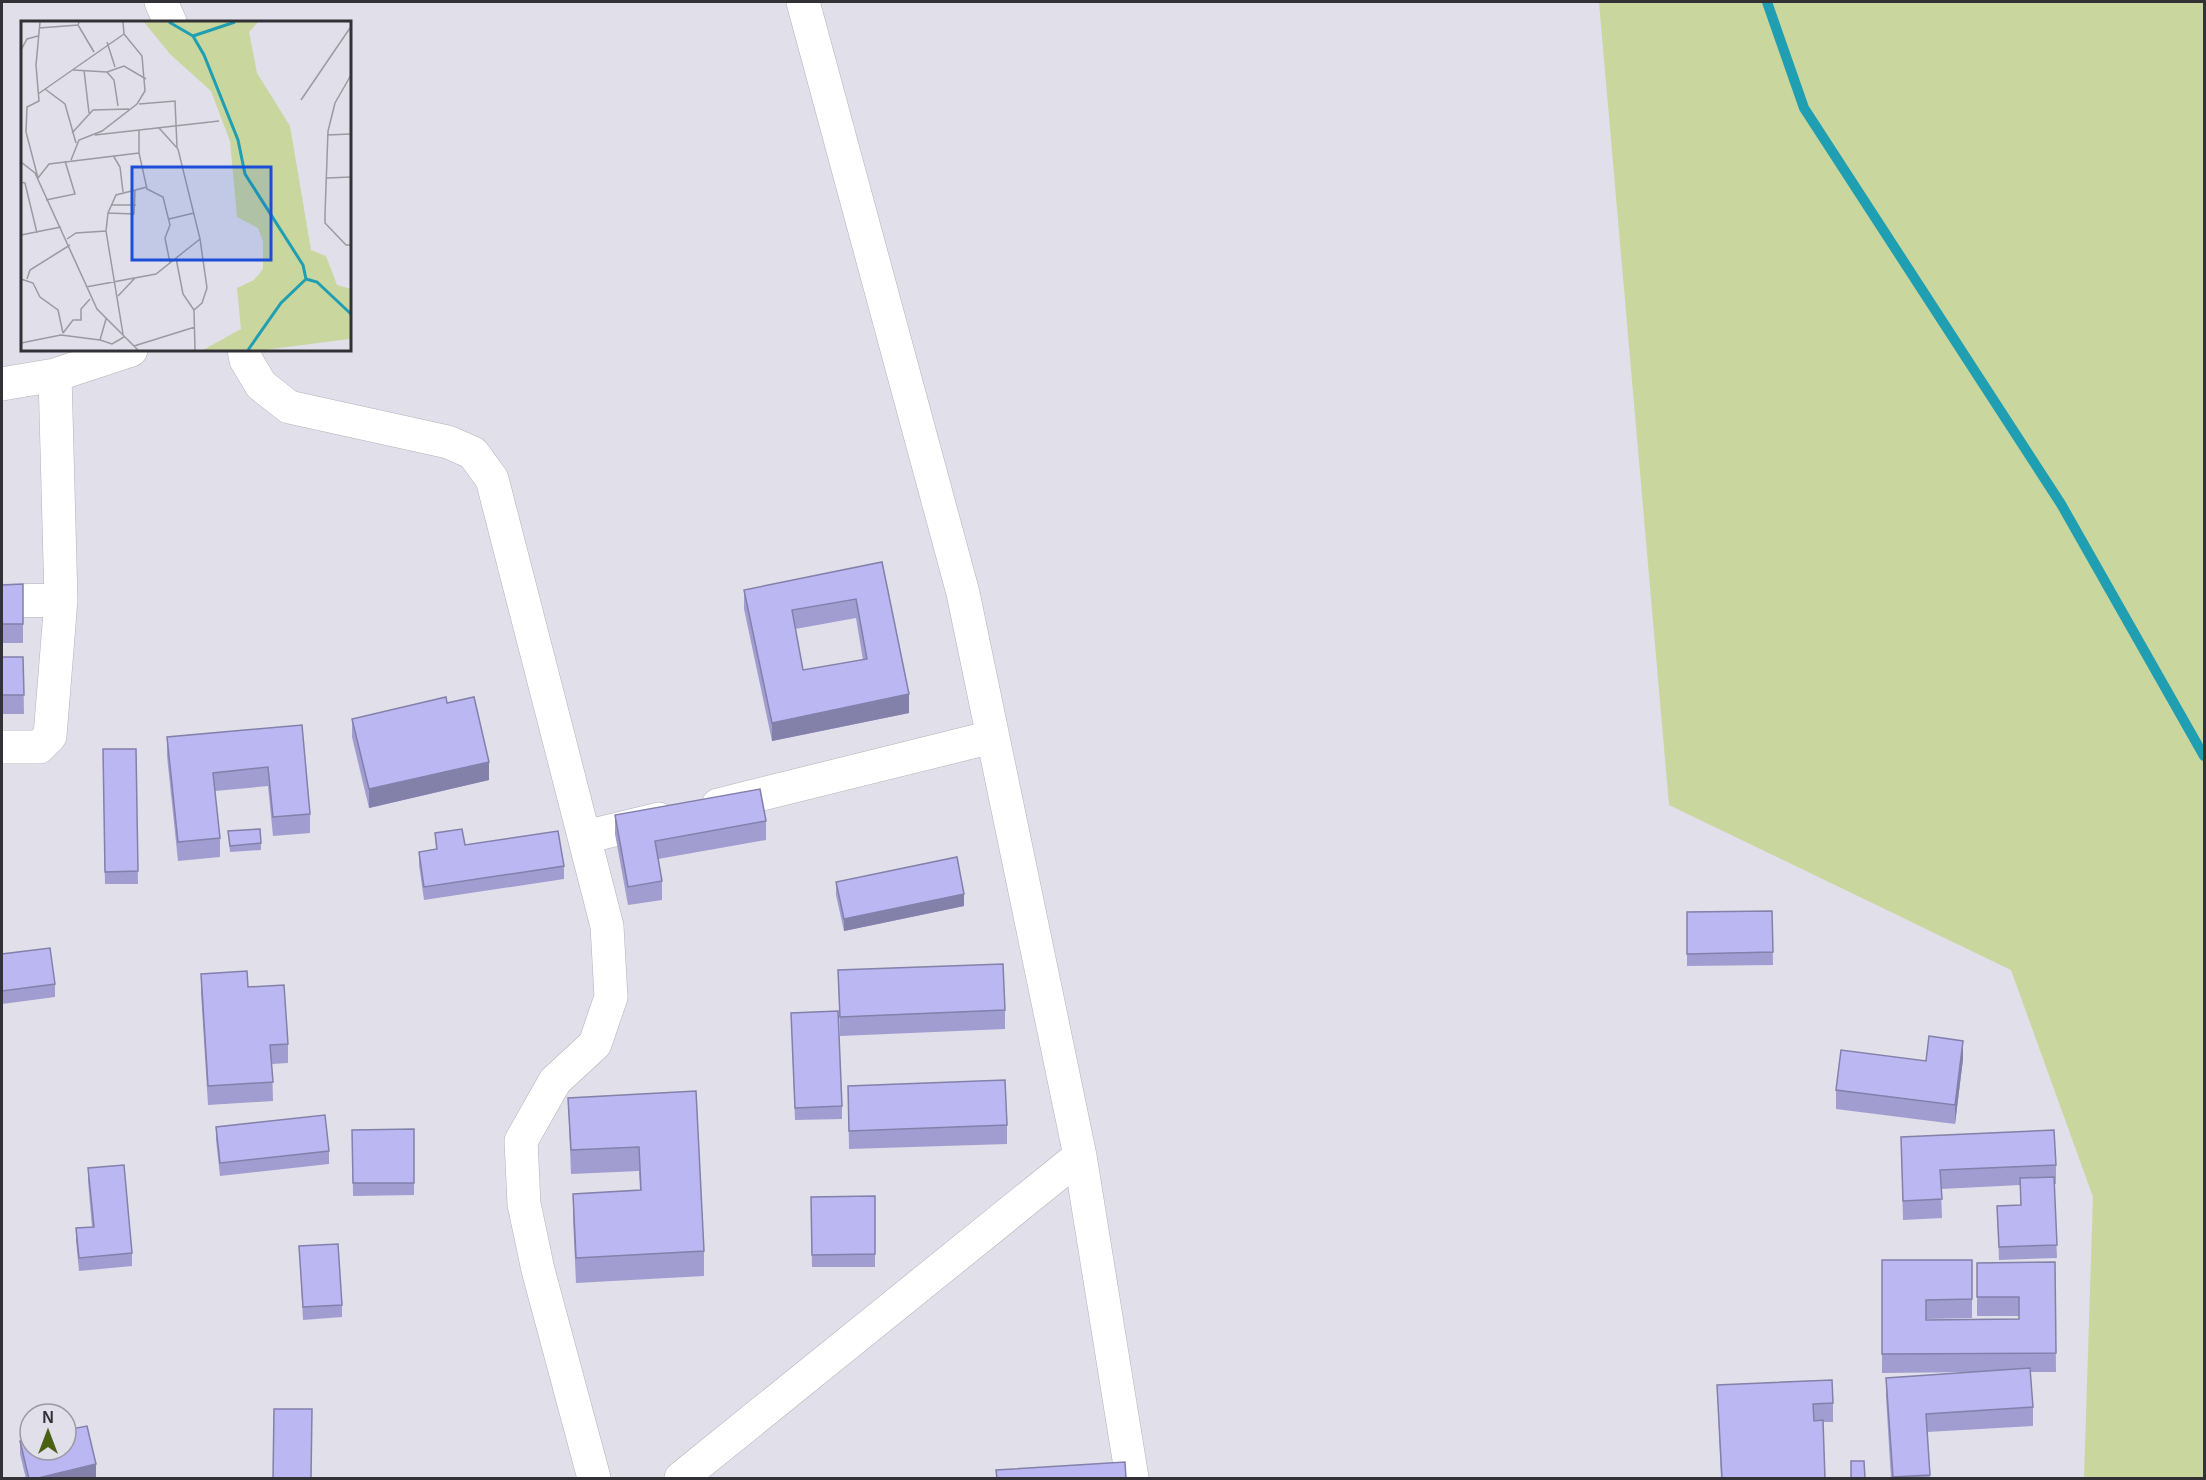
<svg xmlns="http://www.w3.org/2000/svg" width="2206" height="1480" font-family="Helvetica,sans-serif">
  <rect width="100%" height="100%" fill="#e0dfea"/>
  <!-- green -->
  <path fill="#c9d69e" d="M 1599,2 L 2204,2 L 2204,1478 L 2084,1478 L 2093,1197 L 2011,970 L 1669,805 Z"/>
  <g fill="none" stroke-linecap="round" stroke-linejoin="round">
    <!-- stream -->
    <path stroke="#1f9fb1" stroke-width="10" d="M 1767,2 L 1804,108 L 2061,504 L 2204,756"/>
    <defs>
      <path id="minor" d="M 161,2 L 170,22
        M 803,2 L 963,593 L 1080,1156 L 1132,1478
        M 244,350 L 246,360 L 261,385 L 289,407 L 448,442 L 473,453 L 492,479 L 607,926 L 611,997 L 595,1044 L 555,1081 L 521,1141 L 524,1204 L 538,1270 L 594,1478
        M 2,384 L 55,375 L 131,350
        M 2,601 L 61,600
        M 2,747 L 39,747 L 50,736 L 61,600 L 55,375
        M 718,805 L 992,737
        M 585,837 L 659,819
        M 681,1478 L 1080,1156"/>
    </defs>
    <!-- minor casing -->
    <use href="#minor" stroke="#b2b2bc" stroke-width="34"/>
    <!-- minor -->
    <use href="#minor" stroke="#fff" stroke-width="33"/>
  </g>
  <!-- wall -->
  <path fill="#a19dd1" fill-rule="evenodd" d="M 882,562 L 909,713 L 772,741 L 744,609 L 744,590 ZM 856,618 L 863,660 L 803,670 L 795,629 Z
    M 23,584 L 23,643 L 2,643 L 2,585 Z
    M 2,657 L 23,657 L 24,714 L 2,714 Z
    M 447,703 L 489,780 L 369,808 L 352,737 L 352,719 Z
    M 302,725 L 310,814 L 310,833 L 273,836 L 268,786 L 215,791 L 220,838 L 220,857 L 178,861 L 167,756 L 167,737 Z
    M 103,749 L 136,749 L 138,884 L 105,884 Z
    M 615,815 L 766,821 L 766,840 L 658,859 L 662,881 L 662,900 L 628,905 L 615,834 Z
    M 228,831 L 261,843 L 261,850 L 230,852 Z
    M 435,833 L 465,845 L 564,866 L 564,879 L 424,900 L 419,865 L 419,852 L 436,849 Z
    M 836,882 L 964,906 L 844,931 L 836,895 Z
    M 1772,911 L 1773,965 L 1687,966 L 1687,912 Z
    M 2,954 L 55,984 L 55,997 L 2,1004 Z
    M 838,970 L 1005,1010 L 1005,1029 L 840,1036 Z
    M 201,974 L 248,987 L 288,1044 L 288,1063 L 272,1064 L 273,1101 L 208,1105 L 201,993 Z
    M 791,1013 L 842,1106 L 842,1119 L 795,1120 Z
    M 1963,1059 L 1955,1124 L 1836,1109 L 1836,1090 Z
    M 848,1086 L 1007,1125 L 1007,1144 L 849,1149 Z
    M 696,1091 L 704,1251 L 704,1276 L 576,1283 L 573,1218 L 573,1194 L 640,1190 L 639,1171 L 571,1174 L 568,1098 Z
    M 216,1127 L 329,1151 L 329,1164 L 220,1176 L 216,1140 Z
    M 352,1130 L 414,1183 L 414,1195 L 353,1196 Z
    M 1901,1137 L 2056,1165 L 2056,1184 L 2054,1184 L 2057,1258 L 1999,1260 L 1997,1206 L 2020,1205 L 2020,1185 L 1941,1189 L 1942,1218 L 1903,1220 Z
    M 88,1168 L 132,1253 L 132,1266 L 79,1271 L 76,1241 L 76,1228 L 92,1227 L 88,1181 Z
    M 875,1196 L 875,1267 L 812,1267 L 811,1197 Z
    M 299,1246 L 342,1305 L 342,1317 L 303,1320 Z
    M 1882,1260 L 1972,1260 L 1972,1318 L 1926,1319 L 1926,1320 L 2019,1319 L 2019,1316 L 1977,1316 L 1977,1263 L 2055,1262 L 2056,1372 L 2030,1372 L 2033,1407 L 2033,1426 L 1927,1432 L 1930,1479 L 1891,1479 L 1886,1397 L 1886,1378 L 1972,1372 L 1882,1373 Z
    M 1717,1385 L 1833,1403 L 1833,1422 L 1823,1422 L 1825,1479 L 1721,1479 Z
    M 20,1441 L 96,1477 L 91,1479 L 26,1479 L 20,1454 Z"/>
  <!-- shaded-wall -->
  <path fill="#8380aa" d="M 909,694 L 909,713 L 772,741 L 772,723 Z
    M 489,762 L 489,780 L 369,808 L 369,789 Z
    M 964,894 L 964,906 L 844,931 L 844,919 Z
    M 1963,1041 L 1963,1059 L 1955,1124 L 1955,1105 Z
    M 96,1464 L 96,1477 L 91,1479 L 34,1479 Z"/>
  <!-- building -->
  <path fill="#bbb7f3" stroke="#8380aa" stroke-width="1.5" fill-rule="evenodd" d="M 882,562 L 909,694 L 772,723 L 744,590 ZM 856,599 L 867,659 L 803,670 L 792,610 Z
    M 23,584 L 23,624 L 2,624 L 2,585 Z
    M 2,657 L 23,657 L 24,695 L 2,695 Z
    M 446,697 L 447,703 L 474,697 L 489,762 L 369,789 L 352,719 Z
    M 302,725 L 310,814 L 273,817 L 268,767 L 213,773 L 220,838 L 178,842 L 167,737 Z
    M 103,749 L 136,749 L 138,871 L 105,872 Z
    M 760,789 L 766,821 L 655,841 L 662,881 L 628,887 L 615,815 Z
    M 260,829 L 261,843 L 230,846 L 228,831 Z
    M 462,829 L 465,845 L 558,831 L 564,866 L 424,887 L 419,852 L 437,849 L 435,833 Z
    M 957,857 L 964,894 L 844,919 L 836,882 Z
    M 1772,911 L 1773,952 L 1687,954 L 1687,912 Z
    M 50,948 L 55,984 L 2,991 L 2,954 Z
    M 1003,964 L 1005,1010 L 840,1017 L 838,970 Z
    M 247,971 L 248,987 L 284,985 L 288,1044 L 270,1045 L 273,1082 L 208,1086 L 201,974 Z
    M 838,1011 L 842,1106 L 795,1108 L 791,1013 Z
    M 1929,1036 L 1963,1041 L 1955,1105 L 1836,1090 L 1841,1050 L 1926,1061 Z
    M 1005,1080 L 1007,1125 L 849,1131 L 848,1086 Z
    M 696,1091 L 704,1251 L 576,1258 L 573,1194 L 641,1190 L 639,1147 L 571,1150 L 568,1098 Z
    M 325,1115 L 329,1151 L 220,1163 L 216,1127 Z
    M 414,1129 L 414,1183 L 353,1183 L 352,1130 Z
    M 2054,1130 L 2056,1165 L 1940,1170 L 1942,1199 L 1903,1201 L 1901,1137 Z
    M 124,1165 L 132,1253 L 79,1258 L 76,1228 L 94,1227 L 88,1168 Z
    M 2054,1177 L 2057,1245 L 1999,1247 L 1997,1206 L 2021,1205 L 2020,1178 Z
    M 875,1196 L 875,1254 L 812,1255 L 811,1197 Z
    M 338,1244 L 342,1305 L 303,1307 L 299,1246 Z
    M 1882,1260 L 1972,1260 L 1972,1299 L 1926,1300 L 1926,1320 L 2019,1319 L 2019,1297 L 1977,1297 L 1977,1263 L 2055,1262 L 2056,1353 L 1882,1354 Z
    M 2030,1368 L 2033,1407 L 1926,1414 L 1930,1475 L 1893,1477 L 1886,1378 Z
    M 1832,1380 L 1833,1403 L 1813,1404 L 1814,1421 L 1823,1420 L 1825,1479 L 1722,1479 L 1717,1385 Z
    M 274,1409 L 312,1409 L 311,1479 L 273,1479 Z
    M 87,1426 L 96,1464 L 34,1479 L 29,1479 L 20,1441 L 30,1439 L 30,1450 L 66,1450 L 66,1430 Z
    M 1851,1461 L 1864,1461 L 1865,1479 L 1851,1479 Z
    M 1125,1462 L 1126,1479 L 997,1479 L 996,1470 Z"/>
  <!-- overview -->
  <g transform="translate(21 21)">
    <rect width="330" height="330" fill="#e0dfea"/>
    <path d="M 123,1 L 237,1 L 228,11 L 236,52 L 269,105 L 290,229 L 305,235 L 316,264 L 330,268 L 330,322 L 328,318 L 243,329 L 182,329 L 220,308 L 216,267 L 233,259 L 242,248 L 242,221 L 237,207 L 216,196 L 209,120 L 190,70 L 149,33 Z" fill="#c9d69e"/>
    <path fill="none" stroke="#1f9fb1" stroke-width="3" d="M 148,1 L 172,15 L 183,34 L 217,119 L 224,153 L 282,244 L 285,258 L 296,261 L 330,293M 172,15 L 214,1M 227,329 L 260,282 L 285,258"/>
    <path fill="none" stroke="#9a9aa2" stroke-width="1.5" d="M 57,4 L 73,31M 18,7 L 57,4 L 58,1M 86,21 L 94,46M 0,29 L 6,18 L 17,15M 52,49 L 86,51 L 103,45 L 125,58M 63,49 L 68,92M 86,51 L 93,59 L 97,85M 330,54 L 314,82 L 307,110 L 304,193 L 304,202 L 325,224 L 330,224M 24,68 L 44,83 L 55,122M 17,73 L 103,13 L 102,1M 280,79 L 329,7M 118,83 L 154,80 L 156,126M 138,107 L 157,128 L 179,218 L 186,267 L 181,282 L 173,289M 118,109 L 118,132 L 126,168 L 142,176 L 149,204 L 144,217 L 149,242M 51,112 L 72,89 L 108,88M 74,114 L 198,100M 306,114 L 330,113M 93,136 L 99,146 L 102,171M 50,139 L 58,119 L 81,110 L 116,83 L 124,70 L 121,35 L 103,13M 0,141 L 14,152 L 76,288 L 117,329M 17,157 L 5,111 L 6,86 L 18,80 L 15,44 L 19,1M 17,157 L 28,143 L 118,132M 306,157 L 330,156M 0,161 L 4,162 L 16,212M 25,179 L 54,173 L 44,140M 90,184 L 115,184M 87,192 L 113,193 L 114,169M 148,198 L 173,192M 0,214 L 40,206M 46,218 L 55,212 L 85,210M 155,237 L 162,273 L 173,289 L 174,329M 0,258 L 12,262 L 19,276 L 37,289 L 42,312M 6,258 L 9,249 L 49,224M 65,266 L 135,253 L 179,218M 97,275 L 114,257M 85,298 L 79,319 L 91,323 L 103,316M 42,312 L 52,299 L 60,299 L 60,288 L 69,278M 102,313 L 85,210 L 87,192 L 95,174 L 126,166M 0,322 L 40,314 L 79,319M 113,325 L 174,306"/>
    <path fill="#1d4ed8" fill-opacity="0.15" stroke="#1d4ed8" stroke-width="3" d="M 111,146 L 250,146 L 250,239 L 111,239 Z"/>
    <rect width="330" height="330" fill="none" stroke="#323236" stroke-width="3"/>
  </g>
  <!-- border -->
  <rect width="2206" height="1480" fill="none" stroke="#323236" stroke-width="6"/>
  <!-- north arrow -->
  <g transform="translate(48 1432)"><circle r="28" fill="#e0dfea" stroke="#9a9aa2" stroke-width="1.5"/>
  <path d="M0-4.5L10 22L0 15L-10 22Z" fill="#496211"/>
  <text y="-9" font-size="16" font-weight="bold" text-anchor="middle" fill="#323236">N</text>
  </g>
</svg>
